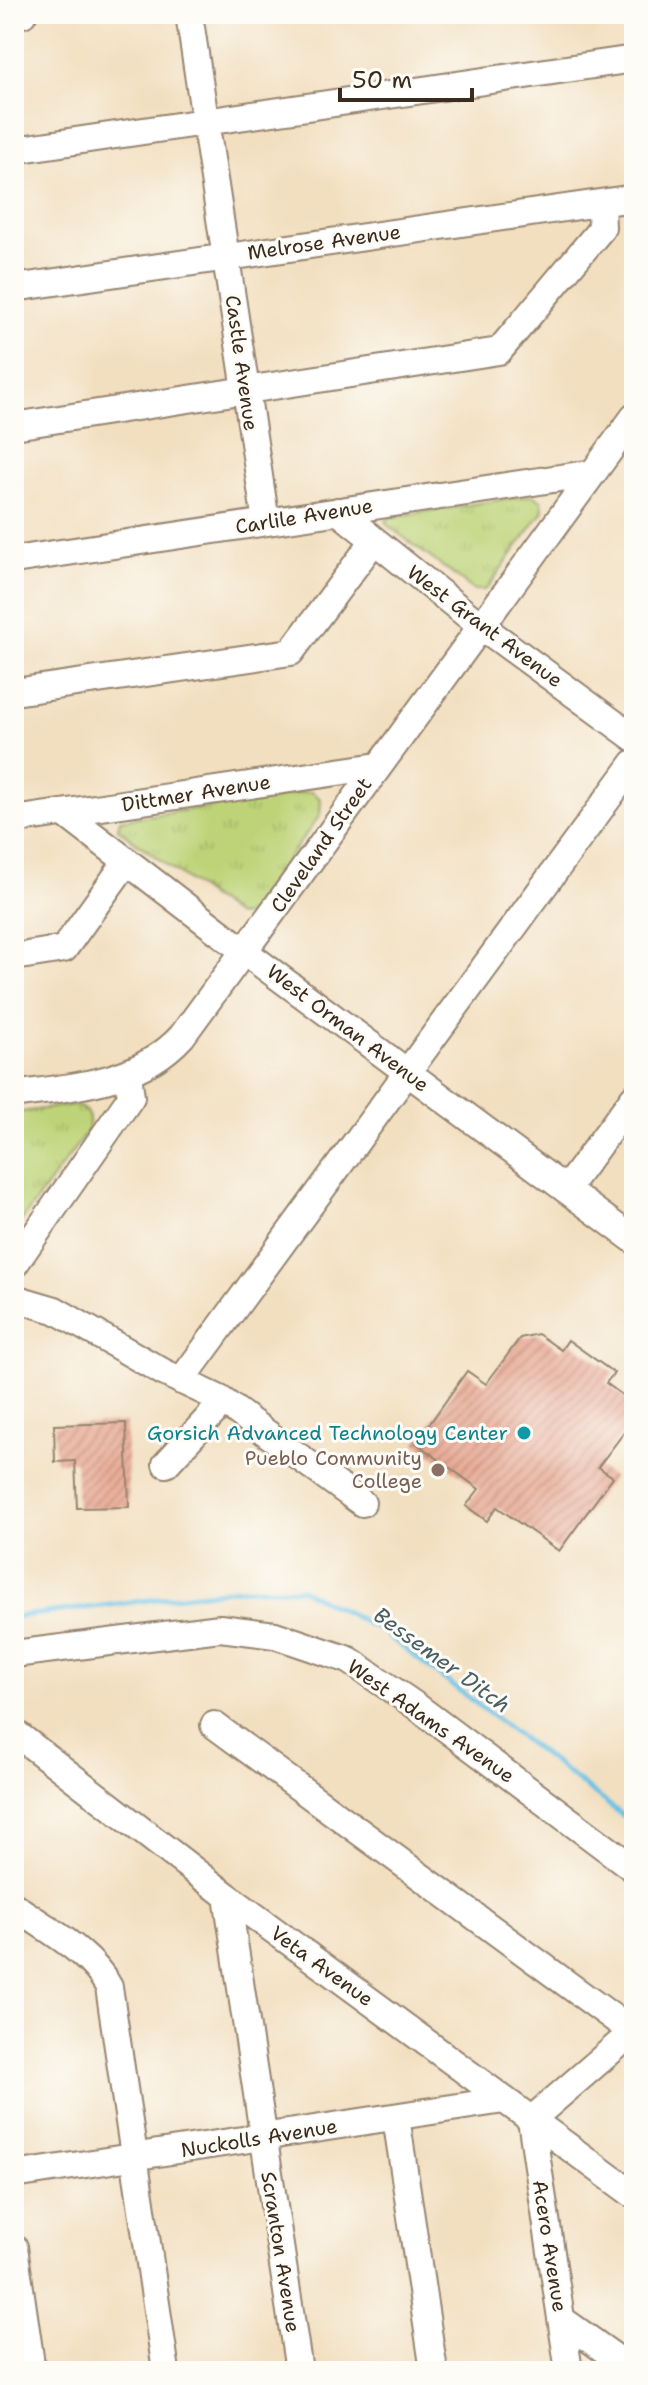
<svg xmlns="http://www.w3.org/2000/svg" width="648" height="2385" font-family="'Shantell Sans',sans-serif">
  <defs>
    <pattern id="park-tufts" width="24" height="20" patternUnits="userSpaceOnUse" patternTransform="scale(2)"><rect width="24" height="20" fill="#bed377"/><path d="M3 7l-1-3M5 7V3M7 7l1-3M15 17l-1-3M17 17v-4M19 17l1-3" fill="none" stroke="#a4b566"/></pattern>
    <pattern id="building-hatch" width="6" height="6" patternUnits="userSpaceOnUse" patternTransform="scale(2)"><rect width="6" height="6" fill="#e6a089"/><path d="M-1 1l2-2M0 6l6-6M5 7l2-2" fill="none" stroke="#bc836f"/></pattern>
  </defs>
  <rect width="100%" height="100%" fill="#fdfcf7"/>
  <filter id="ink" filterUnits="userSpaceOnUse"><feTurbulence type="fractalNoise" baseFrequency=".0125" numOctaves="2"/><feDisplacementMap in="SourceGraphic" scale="16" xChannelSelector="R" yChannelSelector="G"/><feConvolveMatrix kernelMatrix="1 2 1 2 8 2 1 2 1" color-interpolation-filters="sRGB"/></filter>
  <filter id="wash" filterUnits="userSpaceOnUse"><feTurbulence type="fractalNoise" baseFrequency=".006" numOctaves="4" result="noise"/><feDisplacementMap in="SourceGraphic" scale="32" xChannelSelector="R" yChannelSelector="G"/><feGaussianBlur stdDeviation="1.8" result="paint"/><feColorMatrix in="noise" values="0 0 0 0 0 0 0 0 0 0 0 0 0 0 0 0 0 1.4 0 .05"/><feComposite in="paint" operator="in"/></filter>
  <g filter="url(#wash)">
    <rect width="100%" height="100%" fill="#f2dfc0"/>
    <!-- park -->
    <path fill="url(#park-tufts)" stroke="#7c7e4a" stroke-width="2" d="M 532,495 L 542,501 L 543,511 L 488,587 L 484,590 L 474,590 L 387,525 L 386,521 L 390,517 Z
      M 306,792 L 312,792 L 321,799 L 320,815 L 249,912 L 242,916 L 235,915 L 118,829 L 120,820 Z
      M 72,1105 C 86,1108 92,1115 88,1130 L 14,1231 L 14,1113 Z"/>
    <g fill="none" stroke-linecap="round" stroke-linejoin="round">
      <!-- stream -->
      <path stroke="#67c1e5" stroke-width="5" d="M 14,1617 L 237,1589 L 301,1589 L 380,1630 L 634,1824"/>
    </g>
    <g id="blocks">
      <!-- building -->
      <path fill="url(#building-hatch)" d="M 538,1334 L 561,1350 L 568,1340 L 614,1373 L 606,1383 L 629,1400 L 632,1422 L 598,1467 L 613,1477 L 559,1551 L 497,1507 L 487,1521 L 466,1506 L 479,1489 L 416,1443 L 467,1371 L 486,1384 L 520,1338 Z
        M 126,1423 L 129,1507 L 77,1508 L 75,1461 L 55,1462 L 54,1425 Z"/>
    </g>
  </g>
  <g filter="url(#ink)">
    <use href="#blocks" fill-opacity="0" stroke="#96846f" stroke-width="2"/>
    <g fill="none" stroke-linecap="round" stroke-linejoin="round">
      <defs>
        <path id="minor" d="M 189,14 L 266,522
          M 14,15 L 23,14
          M 14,150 L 634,59
          M 14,288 L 634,198
          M 14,426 L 499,351 L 602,228 L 601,203
          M 338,511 L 481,626 L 634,738
          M 14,560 L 593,473
          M 14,692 L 291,652 L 373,542
          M 64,813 L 245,952 L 634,1240
          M 14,820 L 378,766
          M 14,957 L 64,949 L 127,861
          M 14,1095 C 75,1086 138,1084 182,1036 L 634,417
          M 566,1189 L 634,1097
          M 14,1265 L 131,1097 L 128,1074
          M 14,1298 L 55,1310 L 163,1372 L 220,1399 L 362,1503
          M 181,1381 L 634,763
          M 166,1464 L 214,1412 L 220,1399
          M 14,1654 L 220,1628 L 275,1635 L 349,1660 L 416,1706 L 634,1869
          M 214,1725 L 634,2033
          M 14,1732 L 227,1896 L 634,2195
          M 227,1896 L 299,2371
          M 14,1906 C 46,1929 90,1951 109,1987 L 166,2371
          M 396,2117 L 434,2371
          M 14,2175 L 504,2100
          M 14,2247 L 32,2371
          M 561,2319 L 634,2371
          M 569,2371 L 531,2120 L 634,2031"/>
      </defs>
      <!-- minor casing -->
      <use href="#minor" stroke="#96846f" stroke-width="30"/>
      <!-- minor -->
      <use href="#minor" stroke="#fff" stroke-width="26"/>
    </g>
  </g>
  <!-- markers -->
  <circle fill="#0f9aa8" stroke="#fdfcf7" stroke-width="3" cx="524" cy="1433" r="8"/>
  <circle fill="#8d6e63" stroke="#fdfcf7" stroke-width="3" cx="438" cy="1470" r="8"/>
  <g text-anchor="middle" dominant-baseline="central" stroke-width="6" stroke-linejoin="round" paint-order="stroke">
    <!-- street labels -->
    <g font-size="20" fill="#3b2a1e" stroke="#fdfcf7">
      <text transform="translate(324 242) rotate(-8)">Melrose Avenue</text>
      <text transform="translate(242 363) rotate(82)">Castle Avenue</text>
      <text transform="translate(304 516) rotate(-9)">Carlile Avenue</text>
      <text transform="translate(485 626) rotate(37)">West Grant Avenue</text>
      <text transform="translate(196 793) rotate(-9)">Dittmer Avenue</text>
      <text transform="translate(321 845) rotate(-55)">Cleveland Street</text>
      <text transform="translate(348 1028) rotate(37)">West Orman Avenue</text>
      <text transform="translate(431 1721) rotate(35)">West Adams Avenue</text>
      <text transform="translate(322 1966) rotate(36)">Veta Avenue</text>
      <text transform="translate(259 2138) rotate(-9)">Nuckolls Avenue</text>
      <text transform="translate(550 2246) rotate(81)">Acero Avenue</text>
      <text transform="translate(281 2252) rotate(81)">Scranton Avenue</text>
    </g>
    <!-- culture labels -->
    <g font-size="20" fill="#0d838f" stroke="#fdfcf7" text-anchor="end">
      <text x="508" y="1433">Gorsich Advanced Technology Center</text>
    </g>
    <!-- education labels -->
    <g font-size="20" fill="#785e54" stroke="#fdfcf7" text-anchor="end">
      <text x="422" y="1458">Pueblo Community<tspan x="422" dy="23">College</tspan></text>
    </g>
    <!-- water labels -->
    <g font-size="22" font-style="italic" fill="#4a5f64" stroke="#fdfcf7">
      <text transform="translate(442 1660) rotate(36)">Bessemer Ditch</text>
    </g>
  </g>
  <!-- margin -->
  <rect width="648" height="2385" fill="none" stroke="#fdfcf7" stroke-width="48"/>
  <!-- scale -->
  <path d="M340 88v12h132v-12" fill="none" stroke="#3b2a1e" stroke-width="4"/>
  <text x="352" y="88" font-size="24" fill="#3b2a1e" stroke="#fdfcf7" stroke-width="6" paint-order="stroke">50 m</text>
</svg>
